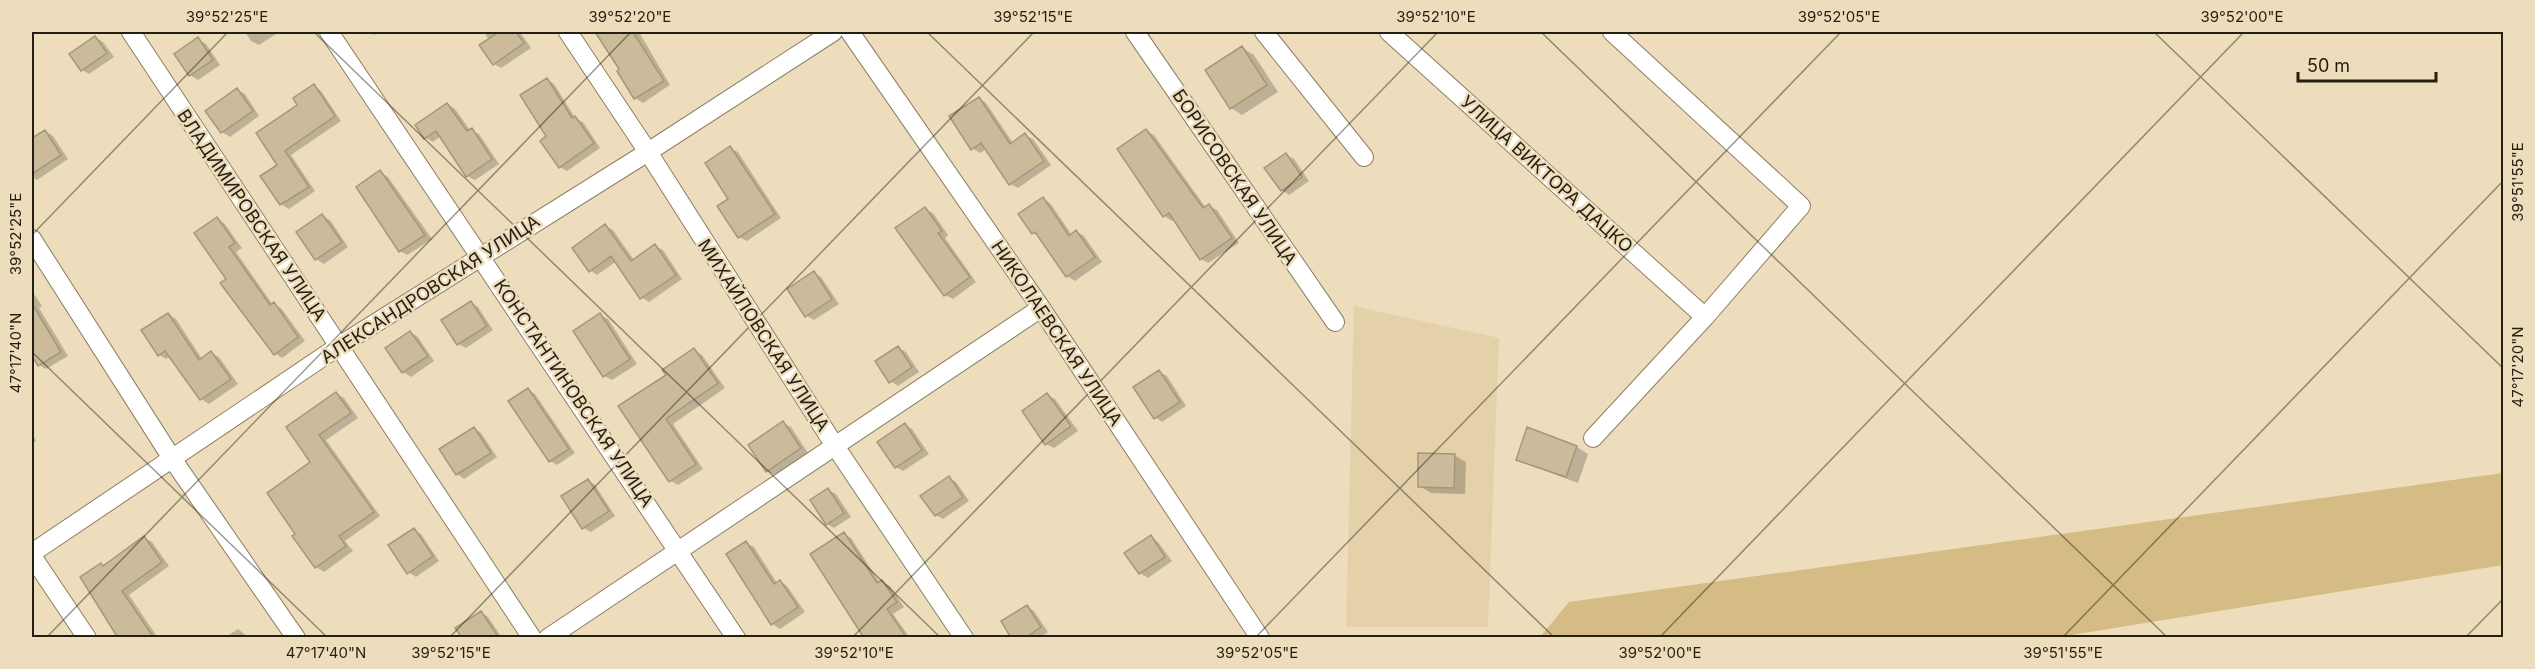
<svg xmlns="http://www.w3.org/2000/svg" width="2535" height="669" font-family="Inter,sans-serif">
  <rect width="100%" height="100%" fill="#edddbc"/>
  <!-- built -->
  <path fill="#e4d1aa" d="M 1354,306 L 1499,338 L 1488,627 L 1346,627 Z"/>
  <!-- green -->
  <path fill="#d5bb84" d="M 2503,473 L 2503,565 L 2059,637 L 1540,637 L 1569,602 Z"/>
  <!-- shadow -->
  <path fill="#0003" d="M 245,32 L 279,32 L 259,45 L 251,41 Z
    M 368,32 L 379,32 L 374,35 Z
    M 484,32 L 520,32 L 531,48 L 501,68 L 494,64 L 489,40 Z
    M 597,32 L 639,32 L 670,85 L 643,103 L 635,98 L 619,72 L 621,70 Z
    M 95,37 L 103,42 L 114,57 L 89,74 L 82,70 Z
    M 198,39 L 206,44 L 220,65 L 198,80 L 190,75 L 176,54 Z
    M 1242,48 L 1254,55 L 1278,92 L 1242,115 L 1231,108 Z
    M 547,79 L 554,84 L 576,119 L 583,122 L 600,148 L 567,171 L 560,167 L 548,137 Z
    M 314,86 L 321,91 L 341,121 L 291,155 L 315,191 L 289,209 L 281,204 L 262,176 L 279,165 L 299,106 Z
    M 237,90 L 245,94 L 259,116 L 230,137 L 222,132 Z
    M 979,98 L 986,103 L 1013,143 L 1025,135 L 1033,139 L 1051,165 L 1018,188 L 1010,184 L 986,149 L 980,153 L 972,148 Z
    M 447,104 L 455,109 L 470,130 L 479,134 L 499,164 L 475,180 L 467,176 L 441,136 L 433,142 L 426,138 Z
    M 45,131 L 53,136 L 68,159 L 37,180 L 32,177 L 32,140 Z
    M 1146,131 L 1154,135 L 1206,208 L 1209,206 L 1217,210 L 1239,243 L 1208,263 L 1201,259 L 1174,219 L 1172,221 L 1164,216 Z
    M 730,148 L 738,152 L 781,218 L 747,241 L 739,237 L 730,199 Z
    M 1286,155 L 1294,159 L 1309,181 L 1289,195 L 1282,190 Z
    M 380,172 L 388,177 L 432,239 L 407,255 L 400,251 Z
    M 1043,199 L 1050,203 L 1072,235 L 1077,232 L 1084,236 L 1102,262 L 1075,281 L 1067,276 L 1039,236 L 1033,233 Z
    M 925,209 L 933,213 L 948,235 L 945,238 L 976,282 L 953,299 L 945,295 Z
    M 322,216 L 330,220 L 348,247 L 324,264 L 316,259 L 298,232 Z
    M 217,219 L 224,223 L 242,248 L 236,252 L 273,305 L 281,308 L 305,341 L 282,358 L 275,353 L 222,284 L 228,279 Z
    M 606,226 L 613,230 L 634,260 L 655,246 L 663,250 L 682,279 L 649,302 L 641,297 L 617,261 L 597,275 L 590,270 Z
    M 814,273 L 821,277 L 839,304 L 814,320 L 807,316 Z
    M 32,291 L 42,306 L 39,308 L 68,356 L 46,369 L 39,365 L 32,353 Z
    M 471,303 L 478,307 L 493,330 L 466,348 L 458,344 Z
    M 168,314 L 176,319 L 202,359 L 211,353 L 219,357 L 238,384 L 209,404 L 201,399 L 171,356 L 166,359 L 159,355 Z
    M 600,315 L 608,319 L 637,364 L 612,380 L 604,376 Z
    M 410,332 L 418,337 L 434,361 L 411,377 L 403,372 L 387,348 Z
    M 898,348 L 906,352 L 919,372 L 898,386 L 890,381 Z
    M 694,350 L 702,355 L 725,388 L 673,424 L 703,469 L 678,485 L 671,481 L 621,407 L 668,376 Z
    M 1159,372 L 1167,376 L 1186,406 L 1162,422 L 1155,417 Z
    M 528,390 L 535,394 L 575,453 L 557,465 L 550,461 Z
    M 336,394 L 344,398 L 358,418 L 326,440 L 380,516 L 345,541 L 353,551 L 324,572 L 316,567 L 297,534 L 312,462 L 288,428 Z
    M 1047,395 L 1055,399 L 1078,431 L 1054,448 L 1046,444 Z
    M 783,423 L 791,427 L 808,453 L 775,475 L 767,471 Z
    M 905,425 L 912,429 L 929,454 L 903,471 L 896,467 Z
    M 474,428 L 481,433 L 497,457 L 464,479 L 457,474 Z
    M 1528,429 L 1577,447 L 1588,454 L 1578,483 L 1529,465 L 1518,459 Z
    M 32,433 L 36,441 L 32,444 Z
    M 1454,455 L 1466,462 L 1465,494 L 1431,493 L 1419,486 Z
    M 949,478 L 956,482 L 969,501 L 943,519 L 936,515 Z
    M 588,480 L 595,485 L 615,516 L 591,532 L 583,528 Z
    M 828,490 L 836,494 L 851,517 L 834,528 L 827,524 Z
    M 414,530 L 421,534 L 439,561 L 416,577 L 408,572 Z
    M 844,534 L 851,538 L 880,583 L 882,582 L 890,586 L 904,607 L 893,614 L 910,638 L 879,638 Z
    M 1151,537 L 1158,542 L 1172,561 L 1148,578 L 1140,573 Z
    M 144,538 L 152,542 L 169,566 L 129,595 L 158,638 L 121,638 L 104,567 Z
    M 746,543 L 754,547 L 777,583 L 780,581 L 787,586 L 805,612 L 780,629 L 772,624 L 728,555 Z
    M 1027,607 L 1034,611 L 1048,632 L 1039,638 L 1013,638 Z
    M 481,612 L 488,617 L 502,638 L 464,638 Z
    M 238,629 L 249,638 L 224,638 Z"/>
  <!-- building -->
  <path fill="#cbbb9b" stroke="#a69778" stroke-width="1.5" d="M 499,32 L 516,32 L 524,43 L 493,65 L 479,45 Z
    M 595,32 L 633,32 L 664,81 L 634,99 L 617,71 L 619,69 Z
    M 95,36 L 107,53 L 81,71 L 69,54 Z
    M 198,37 L 213,60 L 189,76 L 174,54 Z
    M 1242,46 L 1267,85 L 1230,109 L 1205,70 Z
    M 547,78 L 572,118 L 575,116 L 594,143 L 559,168 L 540,141 L 546,136 L 520,95 Z
    M 314,84 L 335,116 L 285,151 L 309,187 L 280,205 L 260,176 L 277,165 L 256,133 L 297,105 L 293,98 Z
    M 237,88 L 253,111 L 221,133 L 205,111 Z
    M 979,97 L 1010,144 L 1025,133 L 1044,161 L 1009,185 L 981,143 L 971,150 L 949,116 Z
    M 447,103 L 467,131 L 472,128 L 492,159 L 466,177 L 436,131 L 424,139 L 415,125 Z
    M 1146,129 L 1203,208 L 1209,204 L 1232,238 L 1200,260 L 1169,213 L 1163,217 L 1117,149 Z
    M 45,130 L 61,155 L 32,174 L 32,138 Z
    M 730,146 L 775,214 L 738,238 L 717,206 L 728,199 L 705,163 Z
    M 1286,153 L 1302,177 L 1281,191 L 1264,168 Z
    M 380,170 L 425,235 L 399,252 L 356,187 Z
    M 1043,197 L 1069,236 L 1076,230 L 1095,257 L 1066,277 L 1035,232 L 1032,234 L 1018,214 Z
    M 925,207 L 942,231 L 938,233 L 970,277 L 944,296 L 895,228 Z
    M 322,214 L 342,242 L 315,260 L 296,232 Z
    M 217,217 L 235,243 L 229,247 L 270,305 L 274,302 L 298,337 L 274,355 L 220,283 L 226,279 L 194,233 Z
    M 605,224 L 631,261 L 655,244 L 676,275 L 640,299 L 611,256 L 589,272 L 572,248 Z
    M 814,271 L 832,299 L 805,317 L 787,289 Z
    M 471,301 L 487,326 L 457,345 L 441,320 Z
    M 32,303 L 61,352 L 38,366 L 32,356 Z
    M 168,313 L 199,360 L 211,351 L 231,379 L 200,400 L 165,351 L 158,356 L 141,330 Z
    M 600,313 L 630,359 L 603,377 L 573,331 Z
    M 410,331 L 428,356 L 402,373 L 385,348 Z
    M 898,346 L 912,367 L 889,383 L 875,361 Z
    M 694,348 L 718,383 L 666,419 L 696,464 L 669,482 L 618,406 L 666,375 L 662,370 Z
    M 1159,370 L 1180,402 L 1154,419 L 1133,387 Z
    M 528,388 L 569,449 L 549,462 L 508,401 Z
    M 336,392 L 351,413 L 319,435 L 374,512 L 339,536 L 346,546 L 315,568 L 292,536 L 295,534 L 267,493 L 310,462 L 286,427 Z
    M 1047,393 L 1071,426 L 1045,445 L 1022,411 Z
    M 783,421 L 801,448 L 766,472 L 748,445 Z
    M 905,423 L 922,450 L 895,468 L 877,442 Z
    M 474,427 L 491,453 L 456,475 L 439,449 Z
    M 1527,427 L 1577,446 L 1566,477 L 1516,460 Z
    M 1418,453 L 1455,454 L 1454,488 L 1418,487 Z
    M 949,476 L 963,497 L 935,516 L 920,496 Z
    M 588,479 L 609,511 L 582,529 L 561,496 Z
    M 828,488 L 844,513 L 826,525 L 810,500 Z
    M 414,528 L 433,556 L 407,574 L 388,545 Z
    M 844,532 L 877,583 L 882,580 L 897,602 L 887,609 L 907,638 L 864,638 L 810,554 Z
    M 1151,535 L 1165,557 L 1139,574 L 1124,553 Z
    M 144,536 L 162,562 L 122,591 L 154,638 L 118,638 L 80,577 L 101,563 L 103,566 Z
    M 746,541 L 774,584 L 780,580 L 798,607 L 771,625 L 726,554 Z
    M 1027,605 L 1041,627 L 1025,638 L 1011,638 L 1001,621 Z
    M 481,611 L 499,638 L 462,638 L 455,628 Z"/>
  <g fill="none" stroke-linecap="round" stroke-linejoin="round">
    <defs>
      <path id="minor" d="M 131,32 L 532,638
        M 329,32 L 736,638
        M 568,32 L 648,152 L 835,446 L 964,638
        M 850,32 L 1041,308 L 1260,638
        M 1135,32 L 1335,322
        M 1264,32 L 1364,157
        M 1389,32 L 1705,317
        M 32,239 L 173,460 L 296,638
        M 1593,438 L 1705,317 L 1801,206 L 1612,32
        M 32,553 L 339,346 L 648,152 L 833,32
        M 32,556 L 87,638
        M 548,638 L 1041,308"/>
    </defs>
    <!-- minor casing -->
    <use href="#minor" stroke="#8d7e60" stroke-width="20"/>
    <!-- minor -->
    <use href="#minor" stroke="#fff" stroke-width="18"/>
  </g>
  <!-- ticks -->
  <path fill="none" stroke="#251f12" stroke-width="1.5" stroke-opacity="0.45" d="M 314,32 L 941,638M 927,32 L 1555,638M 1541,32 L 2168,638M 2154,32 L 2504,369M 32,235 L 228,32M 32,352 L 328,638M 46,638 L 631,32M 449,638 L 1034,32M 852,638 L 1438,32M 1255,638 L 1841,32M 1659,638 L 2244,32M 2062,638 L 2504,180M 2465,638 L 2504,598"/>
  <g text-anchor="middle" dominant-baseline="central" stroke-width="5" stroke-linejoin="round" paint-order="stroke">
    <!-- street labels -->
    <g font-size="18" fill="#251f12" stroke="#edddbc">
      <text transform="translate(1547 174) rotate(42)">УЛИЦА ВИКТОРА ДАЦКО</text>
      <text transform="translate(1235 177) rotate(56)">БОРИСОВСКАЯ УЛИЦА</text>
      <text transform="translate(252 215) rotate(56)">ВЛАДИМИРОВСКАЯ УЛИЦА</text>
      <text transform="translate(430 289) rotate(-33)">АЛЕКСАНДРОВСКАЯ УЛИЦА</text>
      <text transform="translate(1057 333) rotate(56)">НИКОЛАЕВСКАЯ УЛИЦА</text>
      <text transform="translate(764 335) rotate(57)">МИХАЙЛОВСКАЯ УЛИЦА</text>
      <text transform="translate(574 393) rotate(56)">КОНСТАНТИНОВСКАЯ УЛИЦА</text>
    </g>
  </g>
  <!-- border -->
  <rect width="2535" height="669" fill="none" stroke="#edddbc" stroke-width="66"/>
  <!-- scale -->
  <path d="M2298 72v9h138v-9" fill="none" stroke="#251f12" stroke-width="3"/>
  <text x="2307" y="72" font-size="18" fill="#251f12" stroke="#edddbc" stroke-width="4.5" paint-order="stroke">50 m</text>
  <rect x="33" y="33" width="2469" height="603" fill="none" stroke="#251f12" stroke-width="2"/>
  <g font-size="15" text-anchor="middle" fill="#251f12">
    <text x="227" y="22">39°52'25"E</text>
    <text x="630" y="22">39°52'20"E</text>
    <text x="1033" y="22">39°52'15"E</text>
    <text x="1436" y="22">39°52'10"E</text>
    <text x="1839" y="22">39°52'05"E</text>
    <text x="2242" y="22">39°52'00"E</text>
    <text transform="translate(2518 182) rotate(-90)" y="5">39°51'55"E</text>
    <text transform="translate(16 234) rotate(-90)" y="5">39°52'25"E</text>
    <text transform="translate(16 353) rotate(-90)" y="5">47°17'40"N</text>
    <text transform="translate(2518 367) rotate(-90)" y="5">47°17'20"N</text>
    <text x="326" y="658">47°17'40"N</text>
    <text x="451" y="658">39°52'15"E</text>
    <text x="854" y="658">39°52'10"E</text>
    <text x="1257" y="658">39°52'05"E</text>
    <text x="1660" y="658">39°52'00"E</text>
    <text x="2063" y="658">39°51'55"E</text>
  </g>
</svg>
